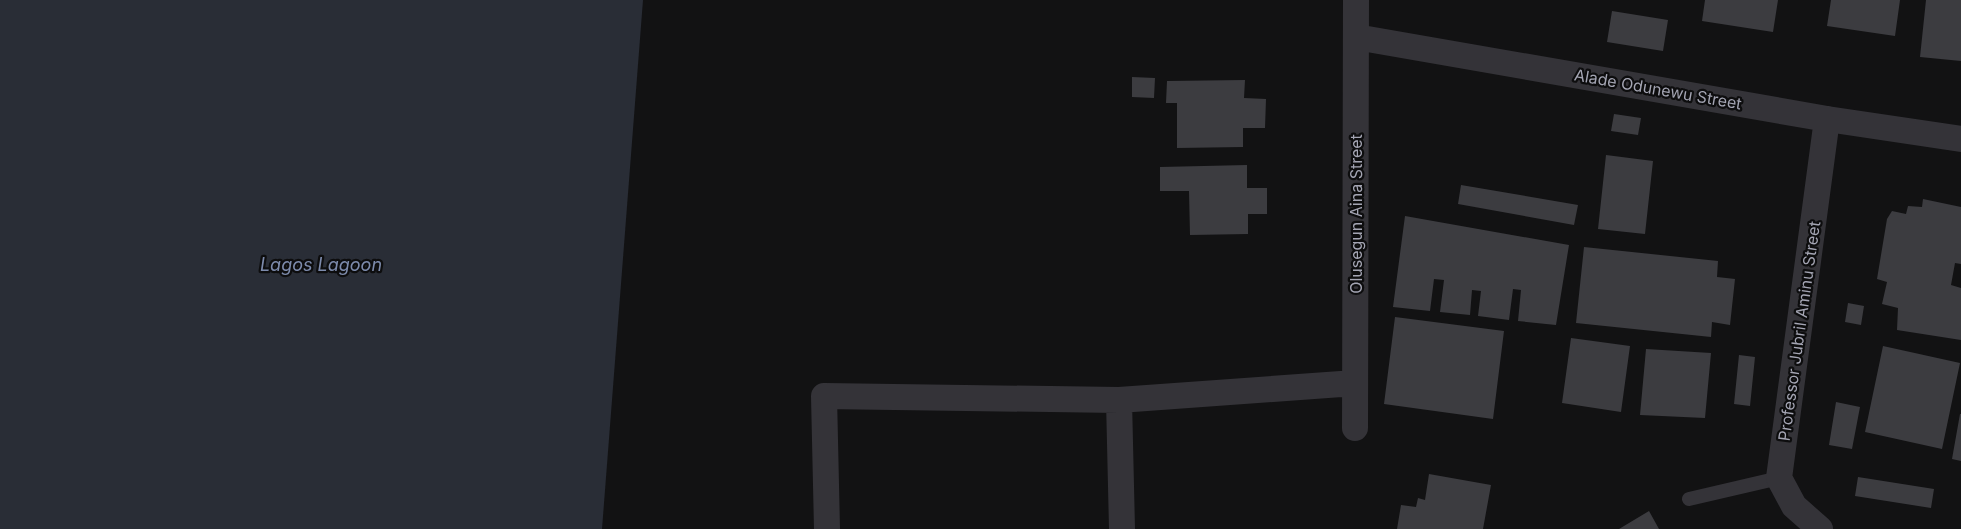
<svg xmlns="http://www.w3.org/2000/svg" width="1961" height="529" font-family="Inter,sans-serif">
  <rect width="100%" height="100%" fill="#121213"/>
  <!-- water -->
  <path fill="#292d36" d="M 0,0 L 643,0 L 602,529 L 0,529 Z"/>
  <!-- building -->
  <path fill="#3c3c40" d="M 1705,0 L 1778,0 L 1773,32 L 1702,21 Z
    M 1831,0 L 1900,0 L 1895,36 L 1827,26 Z
    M 1926,0 L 1961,0 L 1961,61 L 1920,57 Z
    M 1612,11 L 1668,20 L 1663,51 L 1607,42 Z
    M 1132,77 L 1155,78 L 1154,98 L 1132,97 Z
    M 1245,80 L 1244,98 L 1266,99 L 1265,128 L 1243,128 L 1243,147 L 1177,148 L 1177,103 L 1166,103 L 1167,81 Z
    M 1614,114 L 1641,118 L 1638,135 L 1611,131 Z
    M 1606,155 L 1653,161 L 1645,234 L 1598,229 Z
    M 1247,165 L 1247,188 L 1267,188 L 1267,214 L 1248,214 L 1248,234 L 1190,235 L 1189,191 L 1160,191 L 1160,167 Z
    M 1461,185 L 1578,205 L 1574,225 L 1458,204 Z
    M 1923,199 L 1961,207 L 1961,264 L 1955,263 L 1951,285 L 1961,288 L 1961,340 L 1897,330 L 1898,308 L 1882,304 L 1887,282 L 1877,279 L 1887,219 L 1892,211 L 1906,214 L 1908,206 L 1922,207 Z
    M 1405,216 L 1569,245 L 1556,325 L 1518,321 L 1521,290 L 1513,289 L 1509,320 L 1478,316 L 1481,291 L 1472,290 L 1470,315 L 1440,312 L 1444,280 L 1434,279 L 1430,311 L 1393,307 Z
    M 1584,247 L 1718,261 L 1717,277 L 1735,279 L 1730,325 L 1712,322 L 1711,337 L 1576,323 Z
    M 1848,303 L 1864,306 L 1861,325 L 1845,322 Z
    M 1395,317 L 1504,331 L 1493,419 L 1384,404 Z
    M 1571,338 L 1630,346 L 1621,412 L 1562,403 Z
    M 1883,346 L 1960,363 L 1942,449 L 1865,432 Z
    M 1646,349 L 1711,353 L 1705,418 L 1640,415 Z
    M 1739,355 L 1755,357 L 1750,406 L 1734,404 Z
    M 1836,402 L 1860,407 L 1852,449 L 1829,445 Z
    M 1960,414 L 1961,414 L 1961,461 L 1952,459 Z
    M 1429,474 L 1491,485 L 1483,529 L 1397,529 L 1401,505 L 1416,507 L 1418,498 L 1425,500 Z
    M 1858,477 L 1934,489 L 1931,508 L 1855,496 Z
    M 1649,511 L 1659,529 L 1619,529 Z"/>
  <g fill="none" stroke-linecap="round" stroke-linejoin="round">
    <!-- lane -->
    <path stroke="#343338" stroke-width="14" d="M 1689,499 L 1779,478"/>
    <!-- street -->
    <path stroke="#343338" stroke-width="26" d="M 1356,37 L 1827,119 L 1961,139
      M 1119,400 L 1122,529
      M 1355,428 L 1356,0
      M 827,529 L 824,396 L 1119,400 L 1355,383
      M 1820,529 L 1794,506 L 1779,478 L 1827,119"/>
  </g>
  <g text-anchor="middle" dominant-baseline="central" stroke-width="4.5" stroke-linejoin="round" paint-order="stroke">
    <!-- street labels -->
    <g font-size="16" fill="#a4a5b3" stroke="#0d0d0e">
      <text transform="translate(1658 89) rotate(10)">Alade Odunewu Street</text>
      <text transform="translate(1356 214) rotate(-90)">Olusegun Aina Street</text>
      <text transform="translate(1799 331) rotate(-82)">Professor Jubril Aminu Street</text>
    </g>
    <!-- water labels -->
    <g font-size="18" font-style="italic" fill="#7d8bac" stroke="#0d0d0e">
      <text x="321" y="264">Lagos Lagoon</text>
    </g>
  </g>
</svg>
